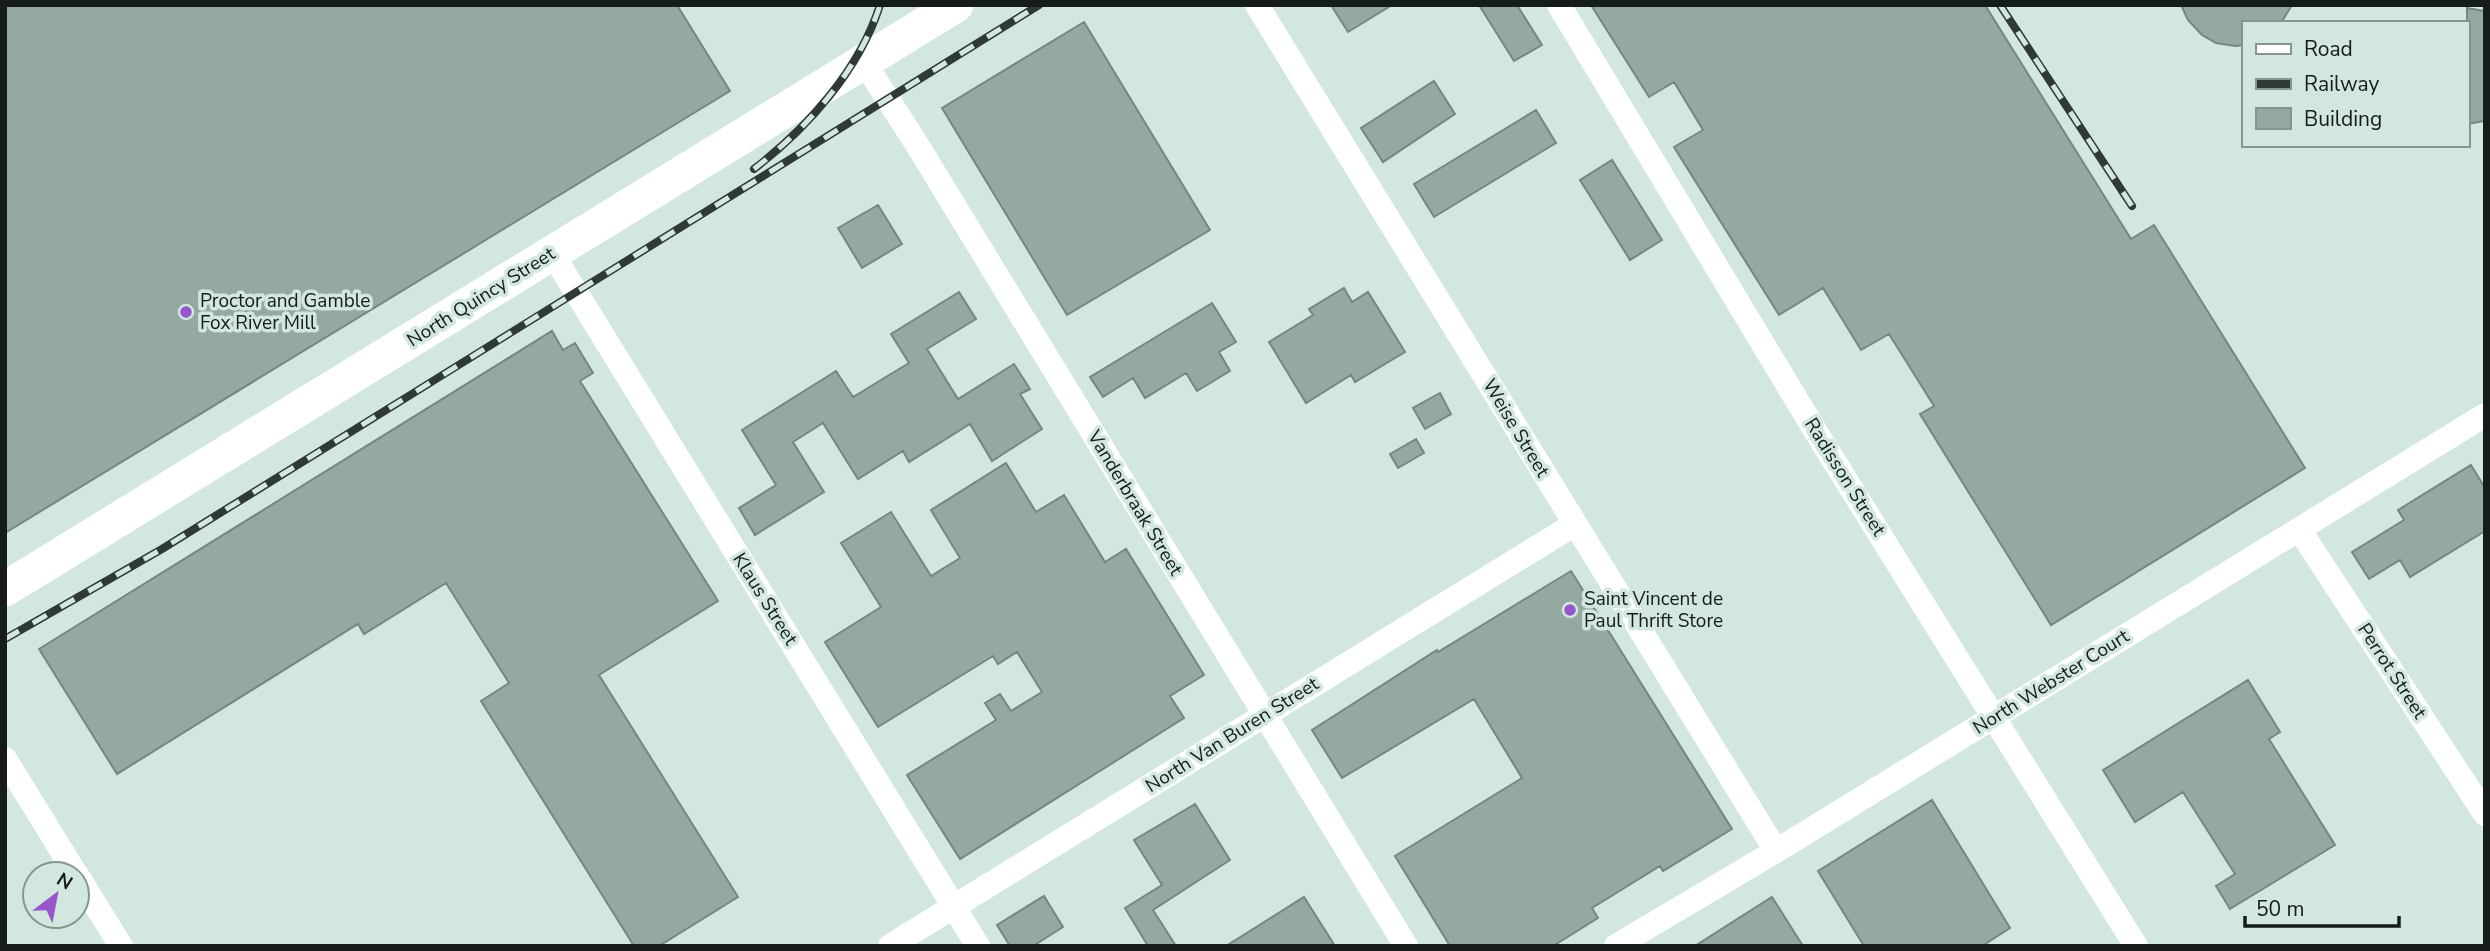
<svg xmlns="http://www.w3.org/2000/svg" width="2490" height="951" font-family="'Nunito Sans',sans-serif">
  <rect width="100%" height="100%" fill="#d2e8de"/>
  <!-- building -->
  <path fill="#94a9a0" stroke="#748880" stroke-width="2" d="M 5,5 L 677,5 L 730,91 L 5,533 Z
    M 1331,5 L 1392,5 L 1348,32 Z
    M 1479,5 L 1517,5 L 1542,45 L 1514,61 Z
    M 1591,5 L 1985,5 L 2131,239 L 2154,225 L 2305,468 L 2051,625 L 1920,414 L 1934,406 L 1889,334 L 1861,350 L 1823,288 L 1779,315 L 1674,147 L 1703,130 L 1674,82 L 1649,97 Z
    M 2181,5 L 2292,5 L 2281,23 L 2243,23 L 2243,45 L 2235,46 L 2216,43 L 2202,35 L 2188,20 Z
    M 2467,8 L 2485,11 L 2485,121 L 2467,124 Z
    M 1084,22 L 1210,230 L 1067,315 L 942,108 Z
    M 1434,81 L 1455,114 L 1383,162 L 1361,128 Z
    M 1536,110 L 1556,143 L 1434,217 L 1414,184 Z
    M 1612,160 L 1662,240 L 1630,260 L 1580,180 Z
    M 878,205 L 902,244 L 862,268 L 838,228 Z
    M 1344,288 L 1352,302 L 1368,292 L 1405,352 L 1355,382 L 1351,375 L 1306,403 L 1269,342 L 1313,315 L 1309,309 Z
    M 959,292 L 976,319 L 927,349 L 958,399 L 1014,364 L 1030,389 L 1020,394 L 1042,429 L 992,461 L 970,424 L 909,462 L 903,451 L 858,479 L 823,423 L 793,442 L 824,492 L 755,535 L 739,508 L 776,485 L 742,430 L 836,371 L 853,397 L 909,363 L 891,334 Z
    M 1212,303 L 1236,342 L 1219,352 L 1230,371 L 1197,391 L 1186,373 L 1145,398 L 1133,378 L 1103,397 L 1090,377 Z
    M 552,331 L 563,350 L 575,343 L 593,373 L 580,381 L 718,601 L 599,675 L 738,897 L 659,946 L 634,946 L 481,701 L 509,683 L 446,583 L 364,634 L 358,624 L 117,774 L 39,649 Z
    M 1440,393 L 1451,414 L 1425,429 L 1413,408 Z
    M 1416,439 L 1424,453 L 1398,468 L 1390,454 Z
    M 1006,463 L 1036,512 L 1064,495 L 1105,562 L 1126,549 L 1204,675 L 1170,696 L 1184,718 L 960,859 L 907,775 L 996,720 L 985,703 L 1000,694 L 1011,711 L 1042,692 L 1017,652 L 998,664 L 993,656 L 878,727 L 825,642 L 881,607 L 841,543 L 891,512 L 931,576 L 960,558 L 931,510 Z
    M 2471,465 L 2485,488 L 2485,531 L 2410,577 L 2400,560 L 2369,579 L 2352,552 L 2404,520 L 2398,510 Z
    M 1571,571 L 1732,829 L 1663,871 L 1660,866 L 1592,908 L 1598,918 L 1553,946 L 1450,946 L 1395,856 L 1522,778 L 1474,699 L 1342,778 L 1312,730 L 1437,650 L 1438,652 Z
    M 2248,680 L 2280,732 L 2269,739 L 2335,845 L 2230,909 L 2216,886 L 2235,874 L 2183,792 L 2135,822 L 2103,770 Z
    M 1932,800 L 2010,928 L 1982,946 L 1864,946 L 1818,871 Z
    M 1195,804 L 1230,860 L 1153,910 L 1176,946 L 1148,946 L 1125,908 L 1162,885 L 1134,840 Z
    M 1044,896 L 1063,927 L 1033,946 L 1010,946 L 997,925 Z
    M 1304,897 L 1335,946 L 1226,946 Z
    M 1772,897 L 1803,946 L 1695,946 Z"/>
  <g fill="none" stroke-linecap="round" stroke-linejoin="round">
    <!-- street -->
    <path stroke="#fff" stroke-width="24" d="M 1257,5 L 1776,851
      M 1559,5 L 1816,432 L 2136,946
      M 864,62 L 916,143 L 1406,946
      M 552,253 L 978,946
      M 2299,529 L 2485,814
      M 5,759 L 76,874
      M 77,875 L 121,946
      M 890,946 L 1575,524
      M 1616,946 L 1776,851 L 2485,415"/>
    <!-- secondary -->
    <path stroke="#fff" stroke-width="35" d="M 5,589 L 956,5"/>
    <defs>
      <path id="rail" d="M 2000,5 L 2132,206
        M 754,169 C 807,128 859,71 880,5
        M 5,639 L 162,549 L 1039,5"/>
    </defs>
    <!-- rail casing -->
    <use href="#rail" stroke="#2f3935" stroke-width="8"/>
    <!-- rail -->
    <use href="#rail" stroke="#d2e8de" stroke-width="5" stroke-dasharray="16" stroke-linecap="butt"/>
  </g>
  <!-- markers -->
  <g fill="#9856cc" stroke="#d2e8de" stroke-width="2.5">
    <circle cx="186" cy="312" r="7"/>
    <circle cx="1570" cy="610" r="7"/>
  </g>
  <g text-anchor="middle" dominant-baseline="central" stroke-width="7" stroke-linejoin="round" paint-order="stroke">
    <!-- street labels -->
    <g font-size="19" fill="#151c19" stroke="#d2e8de">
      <text transform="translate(481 297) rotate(-32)">North Quincy Street</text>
      <text transform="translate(1516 428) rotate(59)">Weise Street</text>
      <text transform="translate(1845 477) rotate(58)">Radisson Street</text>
      <text transform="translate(1135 503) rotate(59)">Vanderbraak Street</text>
      <text transform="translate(765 599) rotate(58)">Klaus Street</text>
      <text transform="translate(2392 671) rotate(57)">Perrot Street</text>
      <text transform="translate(2051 682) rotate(-32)">North Webster Court</text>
      <text transform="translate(1232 735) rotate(-32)">North Van Buren Street</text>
    </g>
    <!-- poi labels -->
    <g font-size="19" fill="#151c19" stroke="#d2e8de" text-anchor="start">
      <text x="200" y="301">Proctor and Gamble<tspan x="200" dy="22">Fox River Mill</tspan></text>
      <text x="1584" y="599">Saint Vincent de<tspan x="1584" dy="22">Paul Thrift Store</tspan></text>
    </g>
  </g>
  <!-- border -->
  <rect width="2490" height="951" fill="none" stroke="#151c19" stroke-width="14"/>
  <!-- legend -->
  <rect x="2242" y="21" width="228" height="126" fill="#d2e8de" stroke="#86968f" stroke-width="2"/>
  <rect x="2256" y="44" width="35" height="10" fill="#ffffff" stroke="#86968f" stroke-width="2"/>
  <text x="2304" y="56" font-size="21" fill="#151c19">Road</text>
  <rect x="2256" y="79" width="35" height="10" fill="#2f3935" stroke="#86968f" stroke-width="2"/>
  <text x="2304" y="91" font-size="21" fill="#151c19">Railway</text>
  <rect x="2256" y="108" width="35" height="21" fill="#94a9a0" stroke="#86968f" stroke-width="2"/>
  <text x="2304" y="126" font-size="21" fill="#151c19">Building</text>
  <!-- north arrow -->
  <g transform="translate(56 895) rotate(32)"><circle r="33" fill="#d2e8de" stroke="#86968f" stroke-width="2"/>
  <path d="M0-5L12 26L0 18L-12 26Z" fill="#9856cc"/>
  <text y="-10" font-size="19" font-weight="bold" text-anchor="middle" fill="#151c19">N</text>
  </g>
  <!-- scale -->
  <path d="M2245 916v10h154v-10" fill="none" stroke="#151c19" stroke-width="3.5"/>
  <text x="2256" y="916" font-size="21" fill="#151c19" stroke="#d2e8de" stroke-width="5" paint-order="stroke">50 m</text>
</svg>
